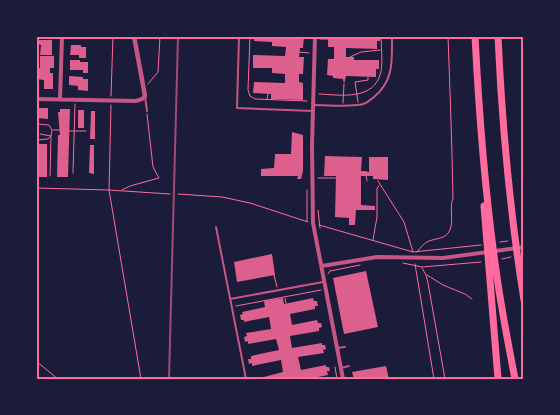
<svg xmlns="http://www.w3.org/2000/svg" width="560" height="415" font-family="'PT Sans',sans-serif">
  <rect width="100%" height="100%" fill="#1b1b3a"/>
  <!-- building -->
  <path fill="#dd5f8e" d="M 254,36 L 304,36 L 303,48 L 300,48 L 299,57 L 304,57 L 303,74 L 299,74 L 299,82 L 303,83 L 303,100 L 271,99 L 271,94 L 253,93 L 254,82 L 285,83 L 285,74 L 272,73 L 272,68 L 253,68 L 253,55 L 285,56 L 286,47 L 272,46 L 272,42 L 254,41 Z
    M 328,36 L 380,36 L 380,41 L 377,41 L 377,49 L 346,48 L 346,57 L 354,57 L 354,60 L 379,60 L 379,69 L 376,69 L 376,77 L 346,76 L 344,84 L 343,79 L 333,78 L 333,76 L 327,75 L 328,59 L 334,59 L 334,47 L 328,47 Z
    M 38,40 L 52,40 L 52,55 L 40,55 L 41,45 L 38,44 Z
    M 71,45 L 81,45 L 81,47 L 86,47 L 86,58 L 79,58 L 79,55 L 70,55 Z
    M 40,56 L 54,56 L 54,68 L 50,68 L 50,73 L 53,73 L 53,89 L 44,89 L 44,80 L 36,79 L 36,72 L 38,72 L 38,68 L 40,68 Z
    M 70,60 L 80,60 L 80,62 L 88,62 L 88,73 L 83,73 L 83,70 L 70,70 Z
    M 69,76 L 83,77 L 83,79 L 88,79 L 88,91 L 78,90 L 78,86 L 69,85 Z
    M 36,108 L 48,108 L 48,119 L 36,118 Z
    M 60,109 L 70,109 L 68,177 L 57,177 L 58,135 L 60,135 L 58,112 L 60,112 Z
    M 78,110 L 84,110 L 84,128 L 78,128 Z
    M 91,111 L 95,111 L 95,139 L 90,139 Z
    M 292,132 L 303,135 L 303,171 L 301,179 L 297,179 L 298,176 L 261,176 L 261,169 L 274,168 L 275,154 L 291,154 Z
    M 36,144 L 47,144 L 47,177 L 36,177 Z
    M 90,145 L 94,145 L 94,174 L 89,173 Z
    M 325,156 L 362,157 L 361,171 L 365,171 L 369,172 L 369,157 L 388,157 L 388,180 L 373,179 L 373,176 L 361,176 L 361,205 L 375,206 L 375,210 L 356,210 L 355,225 L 349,225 L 349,218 L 335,217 L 336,176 L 324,176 Z
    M 272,254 L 275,275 L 237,282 L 234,262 Z
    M 366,271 L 378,327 L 344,334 L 333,278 Z
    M 283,298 L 284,304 L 313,298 L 314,301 L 317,301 L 318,306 L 315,306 L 315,309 L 290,314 L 292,325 L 317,320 L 318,323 L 321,323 L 322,327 L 319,328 L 319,331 L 290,336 L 292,348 L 322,343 L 322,345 L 325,345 L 326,349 L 323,350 L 324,353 L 298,357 L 301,370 L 326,365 L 326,367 L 329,367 L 330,371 L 327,371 L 328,375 L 308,379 L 256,379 L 283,372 L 281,360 L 252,366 L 252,363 L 249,364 L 248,359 L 251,359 L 251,356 L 279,350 L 276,339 L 248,344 L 248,341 L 245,342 L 244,337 L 247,336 L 246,333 L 271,329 L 269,317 L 244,322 L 244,320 L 241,320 L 240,315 L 243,314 L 242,312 L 265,307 L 264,301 Z
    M 386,366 L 389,379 L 354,379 L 352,372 Z"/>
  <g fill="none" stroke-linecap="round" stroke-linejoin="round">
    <!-- path -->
    <path stroke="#ff6b9d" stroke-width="1" d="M 250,36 L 248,90 L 250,96 L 255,99 L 307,101
      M 320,39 L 328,39
      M 299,52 L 309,53
      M 350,57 L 361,52 L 380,50
      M 148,84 L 158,72 L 160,36
      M 319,94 C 341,95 374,101 381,72 C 383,61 381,48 381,36
      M 111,96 L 113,36
      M 267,99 L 268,94
      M 358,102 L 355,82 L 368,80 L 368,77
      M 343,103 L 344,84
      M 111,105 L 109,190 L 141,379
      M 36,124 L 49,125 L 52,130 L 51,136 L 48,139 L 36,140
      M 53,130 L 60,130
      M 69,131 L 86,131
      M 40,134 L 51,136
      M 73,173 L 75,104
      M 50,176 L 51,137
      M 366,176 L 367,181
      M 318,178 L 336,178
      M 378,181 L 404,222 L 413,252 L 481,245
      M 36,188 L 109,190 L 170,194
      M 122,190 L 130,186 L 159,178 L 153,167 L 147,114
      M 307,190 L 307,221
      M 178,194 L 222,197 L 250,203 L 308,222
      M 318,210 L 320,228
      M 319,225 L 413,252
      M 373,240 L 377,217 L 377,188 L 379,186
      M 500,242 L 508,241
      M 417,252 C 421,247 424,243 429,241 C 437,238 446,239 450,230 C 454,220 449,208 453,198 C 452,144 450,90 448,36
      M 502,259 L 511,257
      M 403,263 L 422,267 L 481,262
      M 415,264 L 434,379
      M 422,268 L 426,275 L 428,283 L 445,379
      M 328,274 L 330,271 L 360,265
      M 274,275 L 277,287
      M 427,275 L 443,285 L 465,294 L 472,299
      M 285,298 L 286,303
      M 236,306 L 321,290
      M 36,361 L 58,379
      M 335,367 L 337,379"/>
    <!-- service -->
    <path stroke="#c65784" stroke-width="2" d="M 239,36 L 237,108 L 313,111
      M 145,96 L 147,111
      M 313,105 C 328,105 342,107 357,105 C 364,105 368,102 374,97 C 394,81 392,60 392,36
      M 216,227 L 246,379
      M 230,299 L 323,282
      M 337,348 L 345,347
      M 341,368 L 349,366"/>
    <!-- minor -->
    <path stroke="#c65784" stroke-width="4" d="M 315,36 L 312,145 L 313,223 L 343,379
      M 36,99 L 136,101 L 142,99 L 145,96
      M 60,99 L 62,36
      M 322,266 L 377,257 L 443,258 L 524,247"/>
    <!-- tertiary -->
    <path stroke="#c65784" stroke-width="4.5" d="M 134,36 L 145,96"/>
    <!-- motorway -->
    <path stroke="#ff6b9d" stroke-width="7" d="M 475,36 C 479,114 485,193 496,270 C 501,307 508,343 515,379
      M 498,36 C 502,125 510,213 524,300
      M 484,206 L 498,379"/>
    <!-- rail -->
    <path stroke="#a44b75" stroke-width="2" d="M 169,379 L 178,36"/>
  </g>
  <!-- border -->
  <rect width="560" height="415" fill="none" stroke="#1b1b3a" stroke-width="75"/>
  <rect x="38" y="38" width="484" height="340" fill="none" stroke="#ff6b9d" stroke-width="2"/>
</svg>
